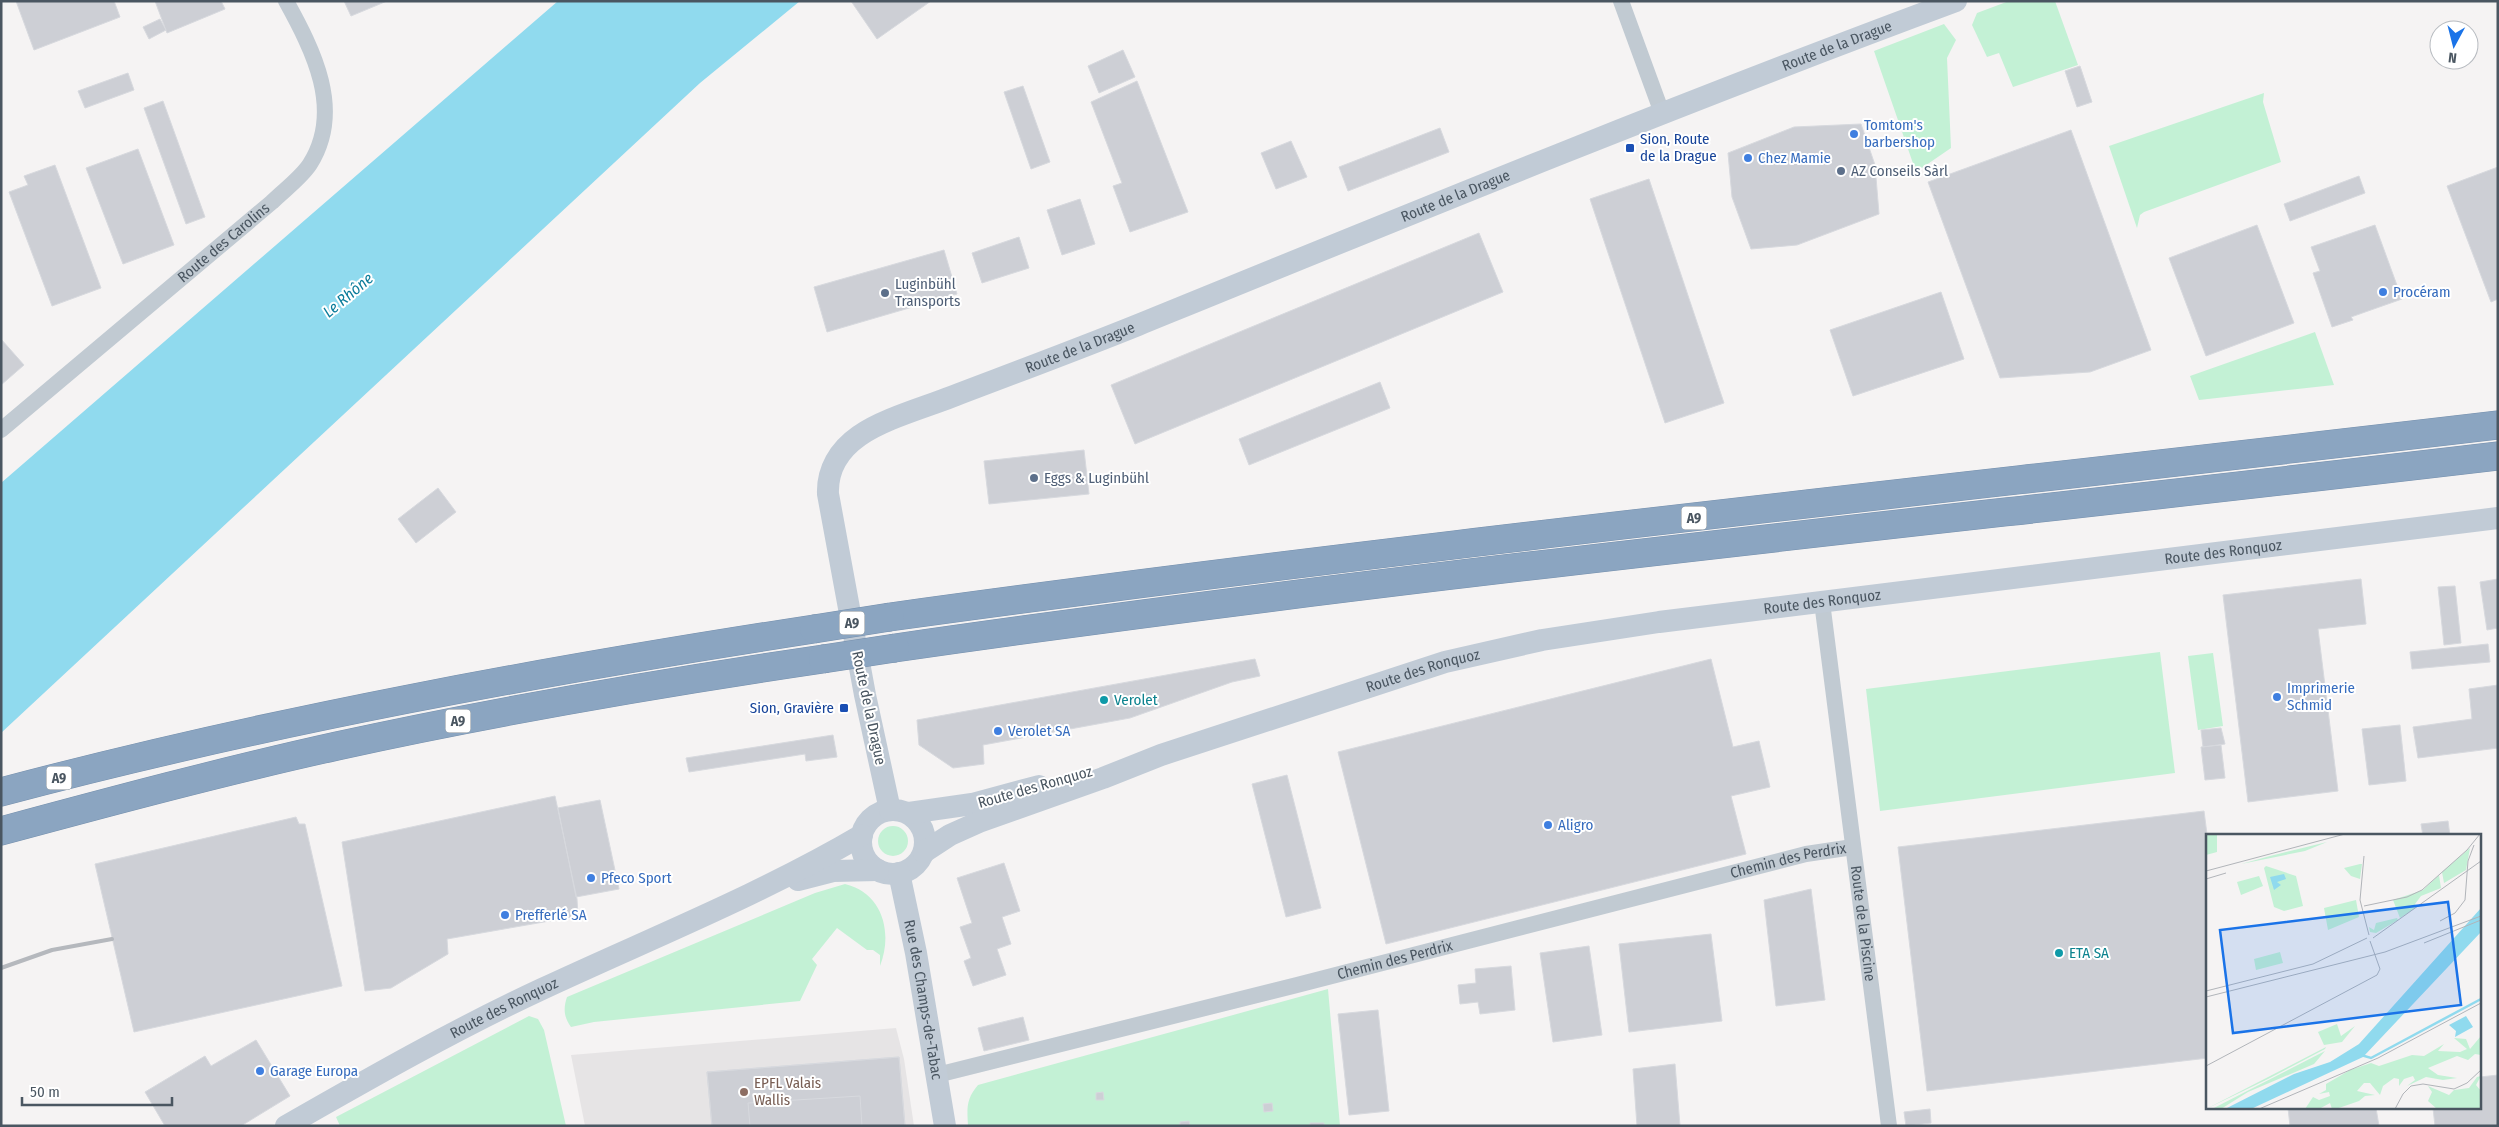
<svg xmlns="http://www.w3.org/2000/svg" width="2499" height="1127" font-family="'Fira Sans Condensed',sans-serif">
  <rect width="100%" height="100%" fill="#f5f3f3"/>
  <!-- education -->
  <path fill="#e6e4e5" d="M 896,1028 L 904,1059 L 914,1126 L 585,1126 L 571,1055 Z"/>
  <!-- green -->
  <path fill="#c3f1d5" d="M 2009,1 L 2055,1 L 2078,65 L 2013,87 L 1999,53 L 1987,57 L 1972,25 L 1977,13 Z
    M 1944,24 L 1956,40 L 1947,58 L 1951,148 L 1916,172 L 1874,51 Z
    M 2264,93 L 2263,102 L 2281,162 L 2144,212 L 2140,215 L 2137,228 L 2109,146 Z
    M 2315,332 L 2334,385 L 2199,400 L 2190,376 Z
    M 2160,652 L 2175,773 L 1880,811 L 1866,689 Z
    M 2213,653 L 2223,726 L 2198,730 L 2188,656 Z
    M878 841a15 15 0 1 1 30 0a15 15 0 1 1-30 0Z
    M 845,884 C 883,893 893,933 880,966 L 880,955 L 873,950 L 867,950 L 837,928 L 812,959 L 817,965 L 800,1001 L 594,1022 L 571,1027 C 564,1017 563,1009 567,997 L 815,893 Z
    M 1328,989 L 1340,1126 L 968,1126 C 967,1108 966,1099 978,1085 Z
    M 529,1016 L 538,1019 L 544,1030 L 566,1126 L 340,1126 L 336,1117 Z"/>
  <!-- water -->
  <path fill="#90daee" d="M 558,1 L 800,1 L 700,83 L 1,733 L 1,483 Z"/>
  <!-- building -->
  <path fill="#cdcfd5" stroke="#d7d9de" d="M 16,1 L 114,1 L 120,17 L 34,50 Z
    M 155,1 L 221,1 L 225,9 L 167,33 Z
    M 344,1 L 387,1 L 351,16 Z
    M 851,1 L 931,1 L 877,39 Z
    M 160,19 L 166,30 L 149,39 L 143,27 Z
    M 1123,50 L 1135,77 L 1099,93 L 1088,66 Z
    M 2080,66 L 2092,102 L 2077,107 L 2065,71 Z
    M 128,73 L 134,90 L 85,108 L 78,91 Z
    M 1137,81 L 1188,212 L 1130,232 L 1113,186 L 1122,183 L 1091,102 Z
    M 1023,86 L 1050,162 L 1031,169 L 1004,92 Z
    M 163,101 L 205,217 L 186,224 L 144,108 Z
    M 1861,124 L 1875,165 L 1879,214 L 1797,245 L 1751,249 L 1732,197 L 1728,153 L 1794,127 Z
    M 1440,128 L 1449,152 L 1348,191 L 1339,167 Z
    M 2071,130 L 2151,350 L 2090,372 L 2000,378 L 1928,182 Z
    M 1291,141 L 1307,177 L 1276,189 L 1261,153 Z
    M 138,149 L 174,245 L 123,264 L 86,168 Z
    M 55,165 L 101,288 L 52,306 L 9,192 L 28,185 L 24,176 Z
    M 2498,167 L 2498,299 L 2491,302 L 2447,186 Z
    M 2359,176 L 2365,193 L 2290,221 L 2284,204 Z
    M 1649,179 L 1724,403 L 1665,423 L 1590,199 Z
    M 1080,199 L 1095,244 L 1062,255 L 1047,210 Z
    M 2257,225 L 2294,323 L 2206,356 L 2169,258 Z
    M 2375,225 L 2402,299 L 2351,317 L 2353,320 L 2332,327 L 2313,273 L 2320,271 L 2311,247 Z
    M 1479,233 L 1503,292 L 1135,444 L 1111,385 Z
    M 1019,237 L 1029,268 L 982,283 L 972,253 Z
    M 944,250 L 957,294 L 827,332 L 814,287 Z
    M 1941,292 L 1964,359 L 1853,396 L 1830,330 Z
    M 1,339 L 24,365 L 1,385 Z
    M 1380,382 L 1390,408 L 1249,465 L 1239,439 Z
    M 1084,450 L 1089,494 L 989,504 L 984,461 Z
    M 438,488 L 456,512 L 416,543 L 398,519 Z
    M 2361,579 L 2366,624 L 2318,629 L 2338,791 L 2248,802 L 2223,595 Z
    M 2498,579 L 2498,628 L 2487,630 L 2480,582 Z
    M 2455,586 L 2461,643 L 2444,645 L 2438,587 Z
    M 2488,644 L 2490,662 L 2412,669 L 2410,652 Z
    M 1255,659 L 1260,676 L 1232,682 L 1130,718 L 983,745 L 984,764 L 953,768 L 919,745 L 917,720 Z
    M 1711,659 L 1733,747 L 1759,741 L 1770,787 L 1731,796 L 1746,854 L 1386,944 L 1338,752 Z
    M 2498,685 L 2498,748 L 2418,758 L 2413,727 L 2472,719 L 2469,689 Z
    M 2400,725 L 2406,781 L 2369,785 L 2362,729 Z
    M 2221,728 L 2225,744 L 2203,747 L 2201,730 Z
    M 833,735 L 837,757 L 806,761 L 805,754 L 689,772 L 686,758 Z
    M 2221,745 L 2225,778 L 2205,780 L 2201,747 Z
    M 1287,775 L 1321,908 L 1286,917 L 1252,784 Z
    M 555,796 L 577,899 L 578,916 L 447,939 L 448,954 L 391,988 L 365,991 L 342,842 Z
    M 600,800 L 619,889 L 576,897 L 558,808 Z
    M 2204,811 L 2208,842 L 2208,1058 L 1927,1091 L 1898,847 Z
    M 296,817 L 299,824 L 305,824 L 342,986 L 134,1032 L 95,864 Z
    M 2448,821 L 2450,836 L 2423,836 L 2421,824 Z
    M 1004,863 L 1020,911 L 1002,917 L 1011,944 L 997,949 L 1006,975 L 973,986 L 964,961 L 971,958 L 960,927 L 972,923 L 957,878 Z
    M 1811,889 L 1825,1000 L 1776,1006 L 1764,900 Z
    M 1711,934 L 1722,1021 L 1629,1032 L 1619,944 Z
    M 1589,946 L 1602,1035 L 1553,1042 L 1540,953 Z
    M 1511,966 L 1515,1010 L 1480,1014 L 1478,1002 L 1460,1004 L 1458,985 L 1476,983 L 1475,969 Z
    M 1378,1010 L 1389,1111 L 1349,1115 L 1338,1014 Z
    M 1023,1017 L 1029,1040 L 984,1051 L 978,1028 Z
    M 256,1040 L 290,1096 L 241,1126 L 165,1126 L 145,1092 L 205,1056 L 211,1066 Z
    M 899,1057 L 905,1126 L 862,1126 L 860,1096 L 748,1103 L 750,1126 L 712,1126 L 707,1072 Z
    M 899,1057 L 905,1126 L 712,1126 L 707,1072 Z
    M 1675,1064 L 1680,1126 L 1637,1126 L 1633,1069 Z
    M 2498,1075 L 2498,1126 L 2435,1126 L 2433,1108 L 2480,1108 L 2480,1077 Z
    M 1103,1092 L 1104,1100 L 1096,1100 L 1096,1093 Z
    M 1272,1103 L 1273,1111 L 1264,1112 L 1263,1104 Z
    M 2288,1108 L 2376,1108 L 2379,1126 L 2290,1126 Z
    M 1930,1109 L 1931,1123 L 1906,1126 L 1904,1112 Z
    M 1189,1121 L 1190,1126 L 1180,1126 L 1180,1122 Z
    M 1310,1123 L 1324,1123 L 1324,1126 L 1310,1126 Z"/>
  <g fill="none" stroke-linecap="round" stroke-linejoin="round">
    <defs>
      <path id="highway" d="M 890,617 C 1425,543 1962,488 2498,425
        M 895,648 C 1428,571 1964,519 2498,456
        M 1,792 C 268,721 541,671 814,629
        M 1,831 C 112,801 224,771 337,746 C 497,711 660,683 823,659"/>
    </defs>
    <!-- highway casing -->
    <use href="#highway" stroke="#7690ad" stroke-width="29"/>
    <!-- street -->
    <g stroke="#c1cad2" stroke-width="16">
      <path d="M 1621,1 L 1662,113"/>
      <path id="s1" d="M 1,430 L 272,202 C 284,190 301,178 310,164 C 344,110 313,50 286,1"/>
      <path id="s2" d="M 1822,602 L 1889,1126"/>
      <path id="s3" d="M 937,1075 L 1297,985 L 1806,854 L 1853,847"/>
    </g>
    <!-- secondary -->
    <g stroke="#c1cbd6" stroke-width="22">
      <circle cx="893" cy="842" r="32"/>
      <path id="s4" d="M 890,810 L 865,695 L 828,494 C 827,470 839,450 859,436 C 883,419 923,408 951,397 C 1014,373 1076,350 1138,325 C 1410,214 1681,103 1956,1"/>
      <path d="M 909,813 L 972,804 L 1039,786"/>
      <path id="s5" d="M 924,852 L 950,835 L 979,822 L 1103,778 L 1161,755 L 1445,662 L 1542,640 L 1659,622 L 2498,518"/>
      <path id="s6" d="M 899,873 L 916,953 L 945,1126"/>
      <path d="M 798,880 L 833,871 L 878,870"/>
      <path id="s7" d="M 286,1126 C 370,1078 454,1030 542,989 C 649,939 760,895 862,835"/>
    </g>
    <!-- highway -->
    <use href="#highway" stroke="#8ba5c1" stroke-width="28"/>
    <!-- rail -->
    <path stroke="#b5b8bd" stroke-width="4" d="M 1,968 L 52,950 L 112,939"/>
    <defs>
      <path id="highway-bridge" d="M 814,629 L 890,617
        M 823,659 L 895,648"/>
    </defs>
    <!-- highway-bridge casing -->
    <use href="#highway-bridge" stroke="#7690ad" stroke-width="29" stroke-linecap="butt"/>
    <!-- highway-bridge -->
    <use href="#highway-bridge" stroke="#8ba5c1" stroke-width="28"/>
  </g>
  <!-- markers -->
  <g fill="#3f7fe0" stroke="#fff" stroke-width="2">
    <circle cx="1854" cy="134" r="5"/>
    <circle cx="1748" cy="158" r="5"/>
    <circle cx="2383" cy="292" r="5"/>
    <circle cx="2277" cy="697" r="5"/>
    <circle cx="998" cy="731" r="5"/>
    <circle cx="1548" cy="825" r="5"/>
    <circle cx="591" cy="878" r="5"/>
    <circle cx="505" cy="915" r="5"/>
    <circle cx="260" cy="1071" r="5"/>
  </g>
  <g fill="#1a4fb4" stroke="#fff" stroke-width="2">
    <rect x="1625" y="143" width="10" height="10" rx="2.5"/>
    <rect x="839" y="703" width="10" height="10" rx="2.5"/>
  </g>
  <g fill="#5c6f8a" stroke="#fff" stroke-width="2">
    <circle cx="1841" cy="171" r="5"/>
    <circle cx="885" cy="293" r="5"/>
    <circle cx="1034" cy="478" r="5"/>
  </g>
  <g fill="#0f9aa8" stroke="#fff" stroke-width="2">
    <circle cx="1104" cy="700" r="5"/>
    <circle cx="2059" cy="953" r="5"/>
  </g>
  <circle fill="#8d6e63" stroke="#fff" stroke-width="2" cx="744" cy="1092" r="5"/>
  <g text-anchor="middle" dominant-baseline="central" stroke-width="4" stroke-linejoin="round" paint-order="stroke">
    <!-- shield labels -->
    <g fill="#fff" stroke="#808990" stroke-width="1">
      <rect x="1681.5" y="506.5" width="25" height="23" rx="4"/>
      <rect x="839.5" y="611.5" width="25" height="23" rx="4"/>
      <rect x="445.5" y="709.5" width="25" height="23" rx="4"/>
      <rect x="46.5" y="766.5" width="25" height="23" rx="4"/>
    </g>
    <g font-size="14" font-weight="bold" fill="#4a5661">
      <text x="1694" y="518">A9</text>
      <text x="852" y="623">A9</text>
      <text x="458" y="721">A9</text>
      <text x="59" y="778">A9</text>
    </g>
    <!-- street labels -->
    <g font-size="15" fill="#4a5661" stroke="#fff">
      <text stroke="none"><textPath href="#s4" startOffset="1444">Route de la Drague</textPath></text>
      <text stroke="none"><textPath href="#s4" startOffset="1034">Route de la Drague</textPath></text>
      <text stroke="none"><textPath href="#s1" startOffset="291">Route des Carolins</textPath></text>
      <text stroke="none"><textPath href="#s4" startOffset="629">Route de la Drague</textPath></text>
      <text stroke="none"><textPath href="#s5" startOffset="1342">Route des Ronquoz</textPath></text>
      <text stroke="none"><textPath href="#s5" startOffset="938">Route des Ronquoz</textPath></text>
      <text stroke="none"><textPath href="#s5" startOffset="532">Route des Ronquoz</textPath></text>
      <text transform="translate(869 708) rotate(78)">Route de la Drague</text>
      <text transform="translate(1035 787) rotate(-16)">Route des Ronquoz</text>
      <text stroke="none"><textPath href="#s3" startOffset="878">Chemin des Perdrix</textPath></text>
      <text stroke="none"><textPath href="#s2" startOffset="324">Route de la Piscine</textPath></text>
      <text stroke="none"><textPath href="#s3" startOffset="472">Chemin des Perdrix</textPath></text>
      <text stroke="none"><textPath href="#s6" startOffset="129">Rue des Champs-de-Tabac</textPath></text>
      <text stroke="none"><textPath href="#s7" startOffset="248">Route des Ronquoz</textPath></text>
    </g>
    <!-- shop labels -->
    <g font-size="15" fill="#366cbe" stroke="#fff" text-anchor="start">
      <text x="1864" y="125">Tomtom's<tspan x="1864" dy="17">barbershop</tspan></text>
      <text x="1758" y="158">Chez Mamie</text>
      <text x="2393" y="292">Procéram</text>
      <text x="2287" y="688">Imprimerie<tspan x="2287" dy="17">Schmid</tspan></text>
      <text x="1008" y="731">Verolet SA</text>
      <text x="1558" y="825">Aligro</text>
      <text x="601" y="878">Pfeco Sport</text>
      <text x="515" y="915">Prefferlé SA</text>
      <text x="270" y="1071">Garage Europa</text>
    </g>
    <!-- transit labels -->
    <g font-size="15" fill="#164399" stroke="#fff" text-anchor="start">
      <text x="1640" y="139">Sion, Route<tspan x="1640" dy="17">de la Drague</tspan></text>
      <text x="834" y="708" text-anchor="end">Sion, Gravière</text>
    </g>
    <!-- service labels -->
    <g font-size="15" fill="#4e5e75" stroke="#fff" text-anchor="start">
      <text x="1851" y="171">AZ Conseils Sàrl</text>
      <text x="895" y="284">Luginbühl<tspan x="895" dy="17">Transports</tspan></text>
      <text x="1044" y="478">Eggs &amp; Luginbühl</text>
    </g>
    <!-- culture labels -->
    <g font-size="15" fill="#0d838f" stroke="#fff" text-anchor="start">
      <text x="1114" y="700">Verolet</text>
      <text x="2069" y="953">ETA SA</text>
    </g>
    <!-- education labels -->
    <g font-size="15" fill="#785e54" stroke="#fff" text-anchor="start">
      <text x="754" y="1083">EPFL Valais<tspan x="754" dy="17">Wallis</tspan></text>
    </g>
    <!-- water labels -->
    <g font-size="16" font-style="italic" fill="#0c7c9b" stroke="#fff">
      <text transform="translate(348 295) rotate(-40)">Le Rhône</text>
    </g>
  </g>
  <!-- overview -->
  <g transform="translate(2206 834)">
    <rect width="275" height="275" fill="#f5f3f3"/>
    <path d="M 0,0 L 11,0 L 11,18 L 0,21 ZM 121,8 L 99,17 L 35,30 L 64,22 ZM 264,14 L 260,36 L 238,49 L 236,38 ZM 154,30 L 156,30 L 154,45 L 145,42 L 138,34 ZM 60,32 L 90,42 L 97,72 L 78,77 L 68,73 L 58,34 ZM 233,41 L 235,54 L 215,62 L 209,70 L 211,73 L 194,84 L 187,66 L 217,56 ZM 53,42 L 57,52 L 35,61 L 31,48 ZM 150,66 L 153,83 L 122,96 L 118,74 ZM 191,84 L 192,86 L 170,99 L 164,98 L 163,93 L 168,96 L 170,89 ZM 74,118 L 77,129 L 50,136 L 48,125 ZM 131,190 L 135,202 L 149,192 L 136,208 L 118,211 L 112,198 ZM 275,202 L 275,221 L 269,220 L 262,226 L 251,222 L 222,234 L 232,241 L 251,244 L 237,246 L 220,243 L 201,252 L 209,246 L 207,242 L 198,245 L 193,252 L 193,245 L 188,244 L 177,252 L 174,261 L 164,249 L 158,249 L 151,257 L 169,261 L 159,262 L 153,267 L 130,275 L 126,275 L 124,269 L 113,275 L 99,275 L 107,263 L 113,266 L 124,262 L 123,258 L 113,260 L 120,256 L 120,250 L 144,236 L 165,229 L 173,232 L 206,221 L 218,222 L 238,210 L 232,217 L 254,218 L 261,215 L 248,204 L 260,205 L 264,215 ZM 120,213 L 119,215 L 62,245 L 0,275 ZM 119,217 L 108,230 L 42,258 L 15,275 L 6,275 ZM 275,242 L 270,251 L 275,257 L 275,275 L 231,275 L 222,267 L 226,258 L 222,252 L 243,261 L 248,256 L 263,254 L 271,243 Z" fill="#c3f1d5"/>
    <path d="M 78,40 L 80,45 L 71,48 L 75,51 L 68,56 L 64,43 ZM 275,74 L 275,98 L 157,223 L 45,275 L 19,275 L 88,240 L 124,228 L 153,210 ZM 260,182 L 267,193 L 249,203 L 250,197 L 243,191 Z" fill="#90daee"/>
    <path fill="none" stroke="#90daee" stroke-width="2.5" d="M 155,221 L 165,224 L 275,165"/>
    <path fill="none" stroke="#b1b4b9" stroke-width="1" d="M 158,22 L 154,66 L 163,101M 0,37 L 139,0M 0,45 L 20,39M 158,72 L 201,63 L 216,56 L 261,16 L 274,0M 234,87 L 249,79 L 259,66 L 262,27 L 268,11M 167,104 L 275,27M 218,109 L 275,86M 0,157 L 107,130 L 161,104M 0,163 L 179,118 L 275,82M 0,232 L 171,141 L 174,135 L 164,107M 53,275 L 172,224 L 275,169M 189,275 L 197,260 L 205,252 L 217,250 L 248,255 L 261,249 L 275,236"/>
    <path fill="#1a73e8" fill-opacity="0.15" stroke="#1a73e8" stroke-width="2.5" d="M 242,68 L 255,171 L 27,199 L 14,96 Z"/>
    <rect width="275" height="275" fill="none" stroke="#4a5661" stroke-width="2.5"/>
  </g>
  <!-- border -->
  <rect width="2499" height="1127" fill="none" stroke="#4a5661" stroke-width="5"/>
  <!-- north arrow -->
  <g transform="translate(2454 45) rotate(187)"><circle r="24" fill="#ffffff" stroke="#b7bbc0"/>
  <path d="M0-4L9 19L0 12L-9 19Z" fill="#1a73e8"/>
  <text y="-8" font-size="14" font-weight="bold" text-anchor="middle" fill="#4a5661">N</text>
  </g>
  <!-- scale -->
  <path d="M22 1097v8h150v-8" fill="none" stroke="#4a5661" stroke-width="2.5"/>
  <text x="30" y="1097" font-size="15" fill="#4a5661" stroke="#ffffff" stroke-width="4" paint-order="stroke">50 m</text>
</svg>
